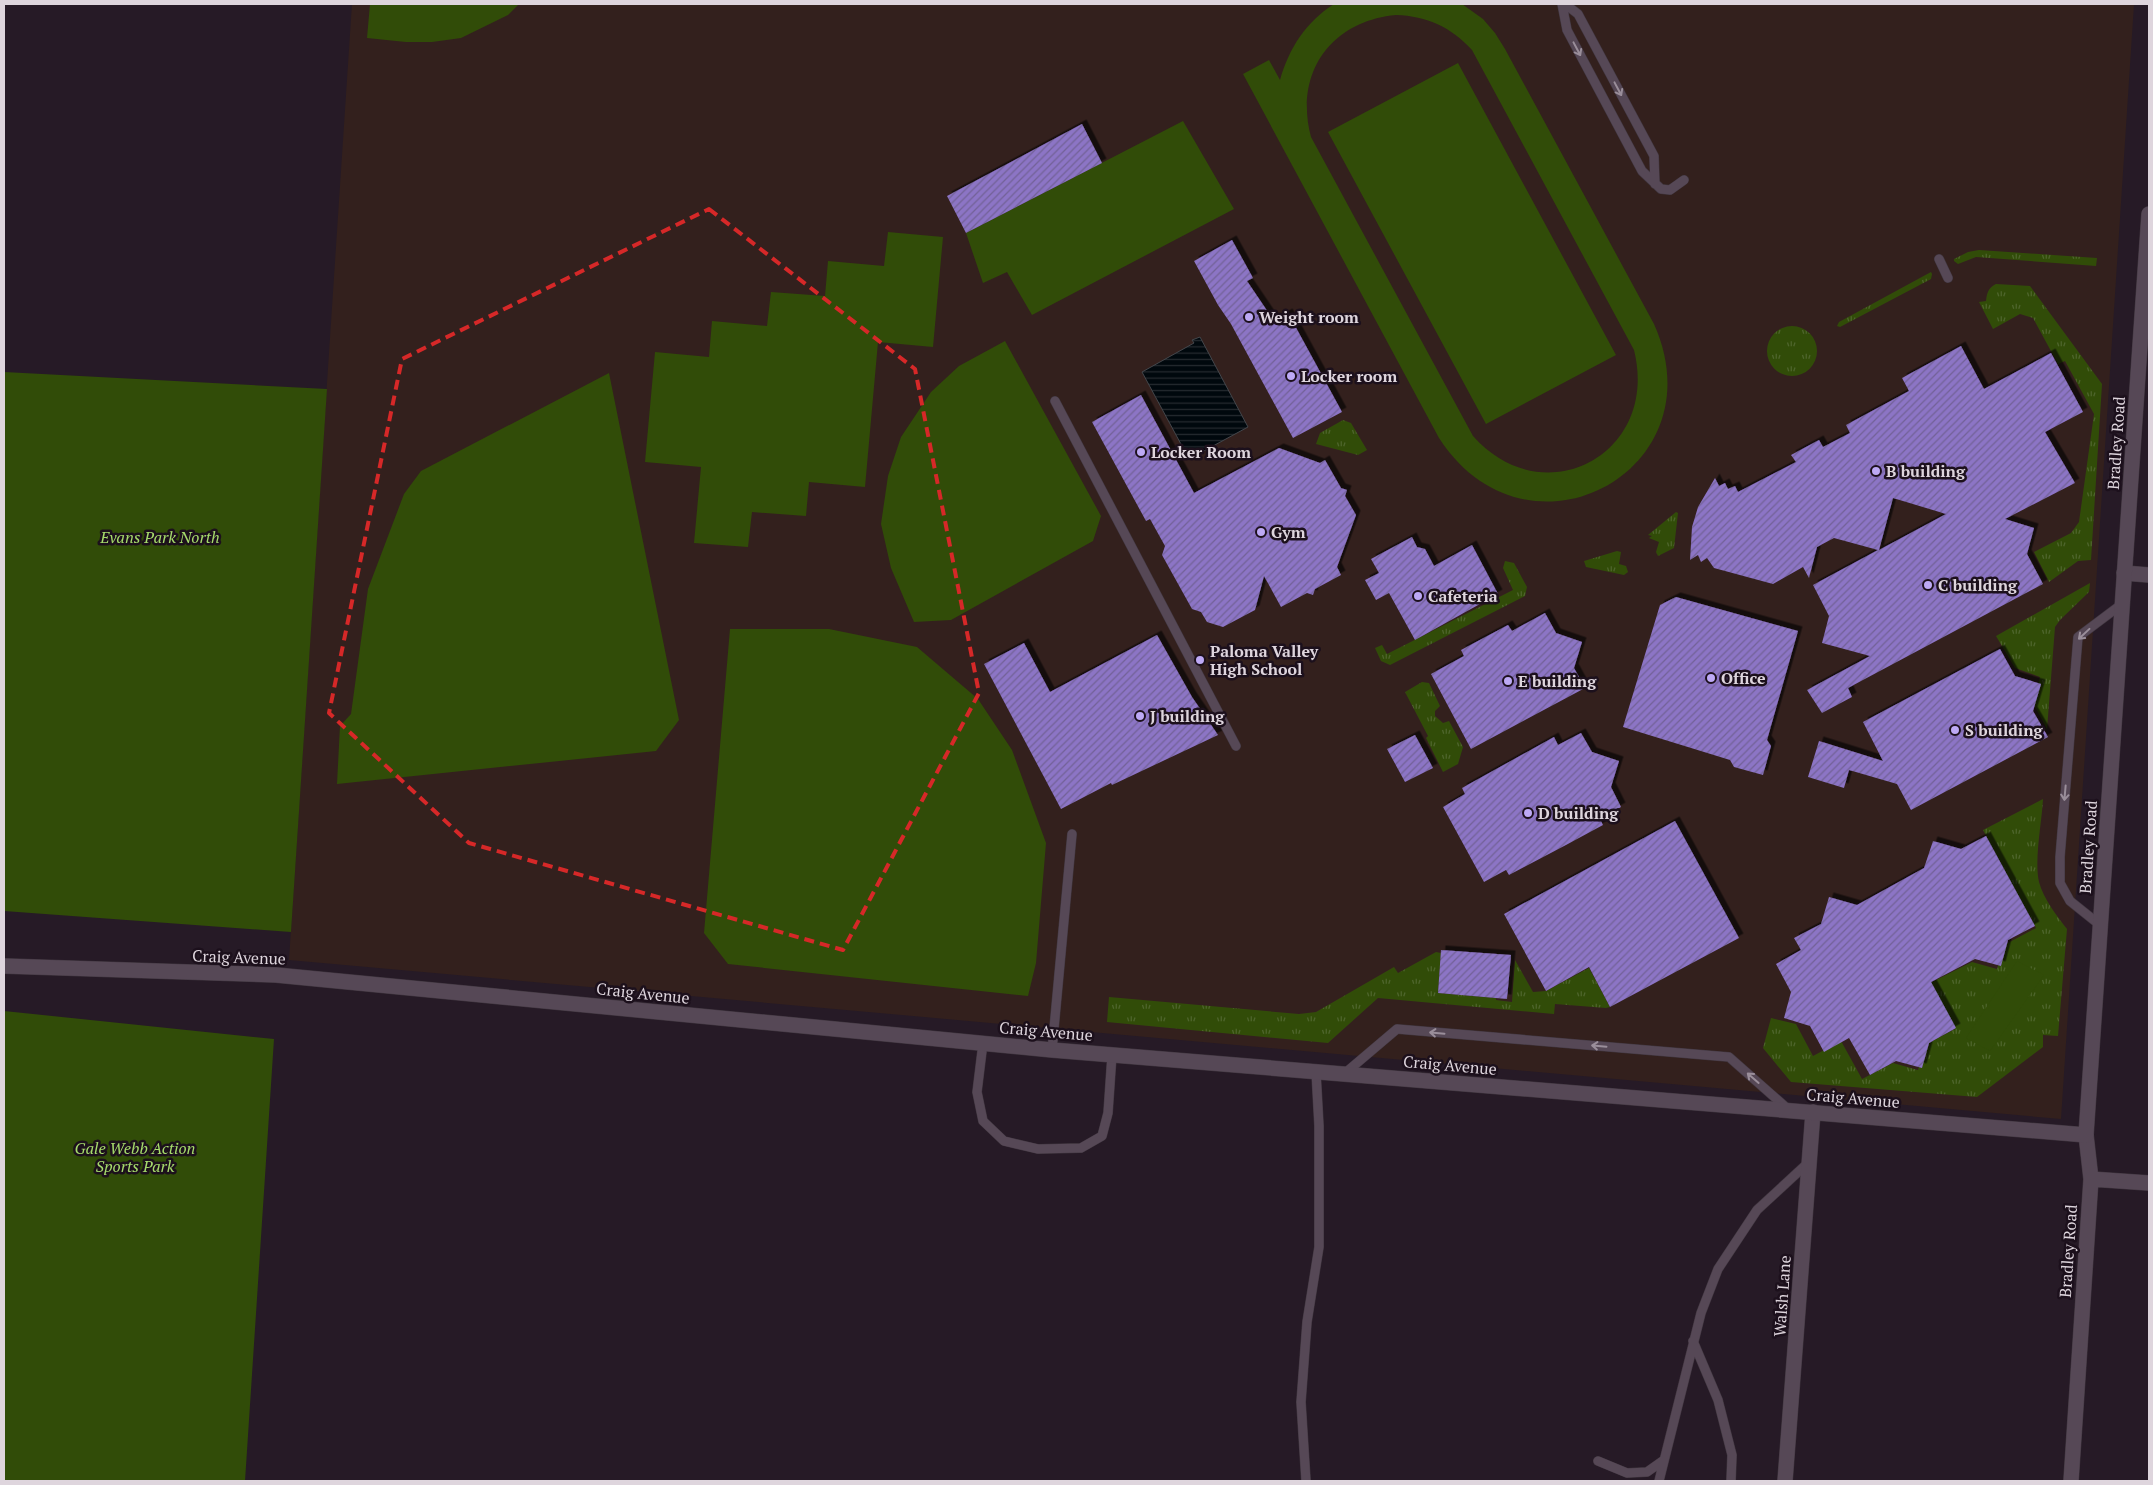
<svg xmlns="http://www.w3.org/2000/svg" width="2153" height="1485" font-family="'PT Serif',serif">
  <defs>
    <pattern id="grass-tufts" width="24" height="20" patternUnits="userSpaceOnUse" patternTransform="scale(1.25)"><rect width="24" height="20" fill="#314c08"/><path d="M3 7l-1-3M5 7V3M7 7l1-3M15 17l-1-3M17 17v-4M19 17l1-3" fill="none" stroke="#4e652c"/></pattern>
    <pattern id="water-rules" width="6" height="5" patternUnits="userSpaceOnUse" patternTransform="scale(1.25)"><rect width="6" height="5" fill="#00080d"/><path d="M0 2.5h6" fill="none" stroke="#252b30"/></pattern>
    <pattern id="building-hatch" width="6" height="6" patternUnits="userSpaceOnUse" patternTransform="scale(1.25)"><rect width="6" height="6" fill="#8c74c5"/><path d="M-1 1l2-2M0 6l6-6M5 7l2-2" fill="none" stroke="#726297"/></pattern>
    <filter id="shadow"><feDropShadow dx="4.5" dy="-4.5" stdDeviation="0" flood-color="#0009"/></filter>
  </defs>
  <rect width="100%" height="100%" fill="#261a26"/>
  <!-- education -->
  <path fill="#33201d" d="M 352,4 L 2134,4 L 2061,1119 L 289,960 Z"/>
  <!-- grass -->
  <path fill="url(#grass-tufts)" d="M 1979,250 L 2097,258 L 2096,266 L 1976,257 L 1958,264 L 1954,261 L 1954,259 L 1968,252 Z
    M 1931,272 L 1932,274 L 1931,279 L 1840,327 L 1837,326 L 1839,322 Z
    M 1996,284 L 2030,286 L 2102,384 L 2091,560 L 2078,561 L 2049,582 L 2034,552 L 2071,533 L 2079,522 L 2094,414 L 2065,361 L 2058,364 L 2033,318 L 2020,314 L 1993,329 L 1979,302 L 1986,301 C 1987,293 1988,288 1996,284 Z
    M1767 351a25 25 0 1 1 50 0a25 25 0 1 1-50 0Z
    M 1343,420 L 1351,423 L 1367,450 L 1358,455 L 1316,444 L 1320,433 Z
    M 1676,512 L 1678,513 L 1674,548 L 1658,556 L 1656,552 L 1659,542 L 1649,538 L 1652,536 L 1648,535 Z
    M 1617,551 L 1621,552 L 1619,564 L 1626,566 L 1628,572 L 1624,575 L 1586,567 L 1584,561 Z
    M 1505,561 L 1514,563 L 1527,587 L 1525,596 L 1390,665 L 1381,661 L 1375,648 L 1382,645 L 1387,654 L 1513,590 L 1503,568 Z
    M 2090,583 L 2089,592 L 2060,620 L 2055,627 L 2047,729 L 2033,703 L 2040,677 L 2015,668 L 1996,636 Z
    M 1422,682 L 1429,683 L 1440,706 L 1435,711 L 1435,716 L 1443,723 L 1449,721 L 1463,747 L 1458,764 L 1443,772 L 1426,738 L 1428,736 L 1405,692 Z
    M 2043,799 C 2042,821 2034,860 2039,882 C 2043,898 2057,916 2067,929 L 2058,1036 L 2043,1035 L 2043,1047 L 1977,1097 L 1791,1082 L 1763,1048 L 1771,1018 L 1796,1024 L 1813,1056 L 1841,1041 L 1862,1079 L 1893,1063 L 1918,1070 L 1925,1045 L 1955,1029 L 1930,983 L 1972,962 L 1997,969 L 2004,945 L 2036,928 L 1983,830 Z
    M 1436,952 L 1441,953 L 1438,993 L 1496,998 L 1496,1000 L 1512,1002 L 1515,960 L 1533,992 L 1546,991 L 1589,968 L 1610,1007 L 1606,1008 L 1555,1004 L 1554,1014 L 1378,998 L 1328,1043 L 1107,1022 L 1109,997 L 1299,1014 L 1316,1012 L 1394,967 L 1398,973 Z"/>
  <!-- green -->
  <path fill="#314c08" fill-rule="evenodd" d="M 370,4 L 519,4 L 508,15 L 461,38 L 432,42 L 406,42 L 367,38 Z
    M 1334,4 L 1462,4 L 1483,19 L 1495,33 L 1505,49 L 1654,324 C 1720,471 1527,574 1439,438 L 1243,74 L 1269,60 L 1280,80 C 1289,48 1306,22 1334,4 ZM 1396,15 C 1427,16 1451,27 1472,50 L 1634,350 C 1660,454 1544,516 1473,436 L 1311,137 C 1294,73 1331,21 1396,15 Z
    M 1458,63 L 1616,355 L 1486,424 L 1328,132 Z
    M 1183,121 L 1234,209 L 1032,315 L 1007,272 L 983,283 L 966,233 Z
    M 888,232 L 943,237 L 933,347 L 878,342 L 865,487 L 809,482 L 806,516 L 752,512 L 748,547 L 694,543 L 701,467 L 645,462 L 655,352 L 709,357 L 712,321 L 767,326 L 771,292 L 825,296 L 828,261 L 884,266 Z
    M 1005,341 L 1101,516 L 1093,541 L 951,620 L 914,622 L 891,568 L 881,524 L 888,476 L 901,437 L 931,392 L 959,366 Z
    M 4,372 L 327,389 L 291,932 L 4,911 Z
    M 609,373 L 679,720 L 656,751 L 337,784 L 340,726 L 351,714 L 368,589 L 404,494 L 421,471 Z
    M 730,629 L 829,629 L 917,647 L 978,699 L 1012,750 L 1046,843 L 1036,963 L 1028,996 L 728,964 L 704,933 Z
    M 2017,961 L 2044,975 L 1990,1051 L 1966,1038 Z
    M 4,1011 L 274,1039 L 245,1481 L 4,1481 Z"/>
  <!-- water -->
  <path fill="url(#water-rules)" stroke="#43464b" d="M 1200,337 L 1248,427 L 1189,459 L 1142,372 L 1194,343 L 1192,340 Z"/>
  <!-- building -->
  <path fill="url(#building-hatch)" fill-rule="evenodd" filter="url(#shadow)" d="M 1082,124 L 1102,163 L 966,233 L 947,196 Z
    M 1232,240 L 1253,278 L 1247,281 L 1274,321 L 1288,313 L 1342,412 L 1293,438 L 1231,324 L 1218,305 L 1194,261 Z
    M 1961,346 L 1984,389 L 2051,353 L 2083,412 L 2045,432 L 2075,483 L 2005,519 L 2034,528 L 2027,554 L 2043,584 L 1848,688 L 1852,697 L 1822,713 L 1807,690 L 1870,656 L 1822,643 L 1829,616 L 1813,585 L 1878,550 L 1834,538 L 1817,547 L 1809,578 L 1803,567 L 1773,584 L 1714,568 L 1707,558 L 1701,562 L 1698,555 L 1690,560 L 1692,527 L 1698,507 L 1715,478 L 1719,486 L 1725,483 L 1728,489 L 1735,486 L 1738,492 L 1796,462 L 1791,455 L 1819,440 L 1823,447 L 1850,433 L 1846,425 L 1909,391 L 1902,378 ZM 1893,498 L 1946,514 L 1879,550 Z
    M 1141,395 L 1194,493 L 1279,448 L 1320,463 L 1325,460 L 1341,488 L 1347,490 L 1345,496 L 1356,515 L 1337,567 L 1341,575 L 1315,589 L 1313,595 L 1307,593 L 1281,607 L 1264,576 L 1255,610 L 1223,627 L 1207,622 L 1201,612 L 1192,609 L 1162,555 L 1165,546 L 1150,519 L 1146,521 L 1092,422 Z
    M 1412,537 L 1417,547 L 1425,549 L 1434,566 L 1472,545 L 1498,594 L 1415,640 L 1389,593 L 1376,600 L 1365,580 L 1379,573 L 1371,559 Z
    M 1676,597 L 1798,631 L 1767,740 L 1771,746 L 1763,775 L 1734,767 L 1730,760 L 1623,727 L 1660,605 Z
    M 1545,613 L 1556,633 L 1582,642 L 1574,668 L 1585,688 L 1471,749 L 1431,674 L 1464,656 L 1461,650 L 1508,625 L 1512,631 Z
    M 1157,635 L 1192,697 L 1218,735 L 1112,785 L 1111,783 L 1061,809 L 984,664 L 1024,643 L 1050,692 Z
    M 2000,649 L 2015,676 L 2041,684 L 2033,711 L 2048,737 L 1911,810 L 1897,784 L 1849,770 L 1844,788 L 1808,777 L 1819,741 L 1883,761 L 1863,722 Z
    M 1581,733 L 1592,752 L 1619,761 L 1611,787 L 1621,807 L 1600,819 L 1603,825 L 1566,845 L 1509,875 L 1506,870 L 1484,882 L 1443,807 L 1465,794 L 1462,788 L 1554,737 L 1558,745 Z
    M 1415,735 L 1433,768 L 1405,782 L 1387,749 Z
    M 1675,821 L 1739,938 L 1610,1007 L 1589,967 L 1546,991 L 1504,914 Z
    M 1986,836 L 2035,926 L 2008,940 L 2001,966 L 1975,959 L 1931,982 L 1956,1028 L 1929,1043 L 1922,1068 L 1896,1061 L 1870,1075 L 1849,1038 L 1824,1052 L 1810,1026 L 1784,1018 L 1791,992 L 1776,964 L 1801,950 L 1794,938 L 1821,924 L 1829,897 L 1857,905 L 1924,868 L 1933,841 L 1961,849 Z
    M 1441,950 L 1511,955 L 1507,999 L 1438,993 Z"/>
  <g fill="none" stroke-linecap="round" stroke-linejoin="round">
    <defs>
      <path id="lane" d="M 1562,4 L 1567,30 L 1642,171 L 1661,189 L 1670,190 L 1684,180
        M 1565,4 L 1578,14 L 1654,156 L 1655,184
        M 1939,259 L 1948,278
        M 1055,401 L 1236,746
        M 2100,925 L 2070,901 L 2060,883 L 2060,857 L 2078,637 L 2122,604
        M 983,1043 L 977,1092 L 983,1121 L 1004,1141 L 1038,1149 L 1081,1148 L 1102,1136 L 1108,1113 L 1112,1055
        M 1052,1050 L 1072,834
        M 1344,1074 L 1397,1029 L 1729,1057 L 1789,1110
        M 1693,1341 L 1718,1400 L 1732,1455 L 1731,1481
        M 1598,1461 L 1627,1473 L 1647,1472 L 1664,1460
        M 1306,1481 L 1301,1402 L 1307,1322 L 1319,1247 L 1319,1126 L 1316,1072
        M 1659,1481 L 1701,1313 L 1718,1269 L 1757,1210 L 1809,1162"/>
      <path id="street" d="M 2124,573 L 2149,575
        M 2091,1179 L 2149,1183
        M 1785,1481 L 1813,1112
        M 2071,1481 L 2091,1179 L 2086,1135"/>
      <path id="secondary" d="M 4,966 L 276,975 L 1052,1050 L 2086,1135 L 2149,214"/>
    </defs>
    <!-- lane casing -->
    <use href="#lane" stroke="#413740" stroke-width="10"/>
    <!-- street casing -->
    <use href="#street" stroke="#413740" stroke-width="16"/>
    <!-- secondary casing -->
    <use href="#secondary" stroke="#413740" stroke-width="16"/>
    <!-- lane -->
    <use href="#lane" stroke="#564856" stroke-width="9"/>
    <!-- street -->
    <use href="#street" stroke="#564856" stroke-width="15"/>
    <!-- secondary -->
    <use href="#secondary" stroke="#564856" stroke-width="15"/>
  </g>
  <!-- one-way arrows -->
  <defs><path id="oneway-shaft" d="M-6 0H5M1.5-3L5.5 0L1.5 3" fill="none" stroke-width="1.6" stroke-linecap="round" stroke-linejoin="round" transform="scale(1.25)"/></defs>
  <g stroke="#9a8e9a">
    <use href="#oneway-shaft" transform="translate(1577 49) rotate(62)"/>
    <use href="#oneway-shaft" transform="translate(1618 89) rotate(62)"/>
    <use href="#oneway-shaft" transform="translate(2084 634) rotate(137)"/>
    <use href="#oneway-shaft" transform="translate(2065 793) rotate(95)"/>
    <use href="#oneway-shaft" transform="translate(1437 1033) rotate(-175)"/>
    <use href="#oneway-shaft" transform="translate(1599 1046) rotate(-175)"/>
    <use href="#oneway-shaft" transform="translate(1753 1078) rotate(-139)"/>
  </g>
  <!-- marked area -->
  <path fill="none" stroke="#d62828" stroke-width="4" stroke-dasharray="10 6" stroke-linejoin="round" d="M 709,209 L 915,369 L 979,693 L 843,950 L 469,843 L 329,713 L 402,359 Z"/>
  <!-- markers -->
  <g fill="#bda9f5" stroke="#1c101c" stroke-width="2">
    <circle cx="1249" cy="317" r="5"/>
    <circle cx="1291" cy="376" r="5"/>
    <circle cx="1141" cy="452" r="5"/>
    <circle cx="1876" cy="471" r="5"/>
    <circle cx="1261" cy="532" r="5"/>
    <circle cx="1928" cy="585" r="5"/>
    <circle cx="1418" cy="596" r="5"/>
    <circle cx="1200" cy="660" r="5"/>
    <circle cx="1711" cy="678" r="5"/>
    <circle cx="1508" cy="681" r="5"/>
    <circle cx="1140" cy="716" r="5"/>
    <circle cx="1955" cy="730" r="5"/>
    <circle cx="1528" cy="813" r="5"/>
  </g>
  <g text-anchor="middle" dominant-baseline="central" stroke-width="5" stroke-linejoin="round" paint-order="stroke">
    <!-- poi labels -->
    <g font-size="16" font-weight="bold" fill="#ded5dd" stroke="#1c101c" text-anchor="start">
      <text x="1259" y="317">Weight room</text>
      <text x="1301" y="376">Locker room</text>
      <text x="1151" y="452">Locker Room</text>
      <text x="1886" y="471">B building</text>
      <text x="1271" y="532">Gym</text>
      <text x="1938" y="585">C building</text>
      <text x="1428" y="596">Cafeteria</text>
      <text x="1210" y="651">Paloma Valley<tspan x="1210" dy="18">High School</tspan></text>
      <text x="1721" y="678">Office</text>
      <text x="1518" y="681">E building</text>
      <text x="1150" y="716">J building</text>
      <text x="1965" y="730">S building</text>
      <text x="1538" y="813">D building</text>
    </g>
    <!-- street labels -->
    <g font-size="16" fill="#ded5dd" stroke="#1c101c">
      <text transform="translate(2116 443) rotate(-86)">Bradley Road</text>
      <text transform="translate(2088 847) rotate(-86)">Bradley Road</text>
      <text transform="translate(239 957) rotate(2)">Craig Avenue</text>
      <text transform="translate(643 993) rotate(6)">Craig Avenue</text>
      <text transform="translate(1046 1031) rotate(5)">Craig Avenue</text>
      <text transform="translate(1450 1065) rotate(5)">Craig Avenue</text>
      <text transform="translate(1853 1098) rotate(5)">Craig Avenue</text>
      <text transform="translate(2068 1251) rotate(-86)">Bradley Road</text>
      <text transform="translate(1782 1296) rotate(-86)">Walsh Lane</text>
    </g>
    <!-- park labels -->
    <g font-size="16" font-style="italic" fill="#a6db6c" stroke="#1c101c">
      <text x="160" y="537">Evans Park North</text>
      <text x="135" y="1148">Gale Webb Action<tspan x="135" dy="18">Sports Park</tspan></text>
    </g>
  </g>
  <!-- border -->
  <rect width="2153" height="1485" fill="none" stroke="#ded5dd" stroke-width="10"/>
</svg>
